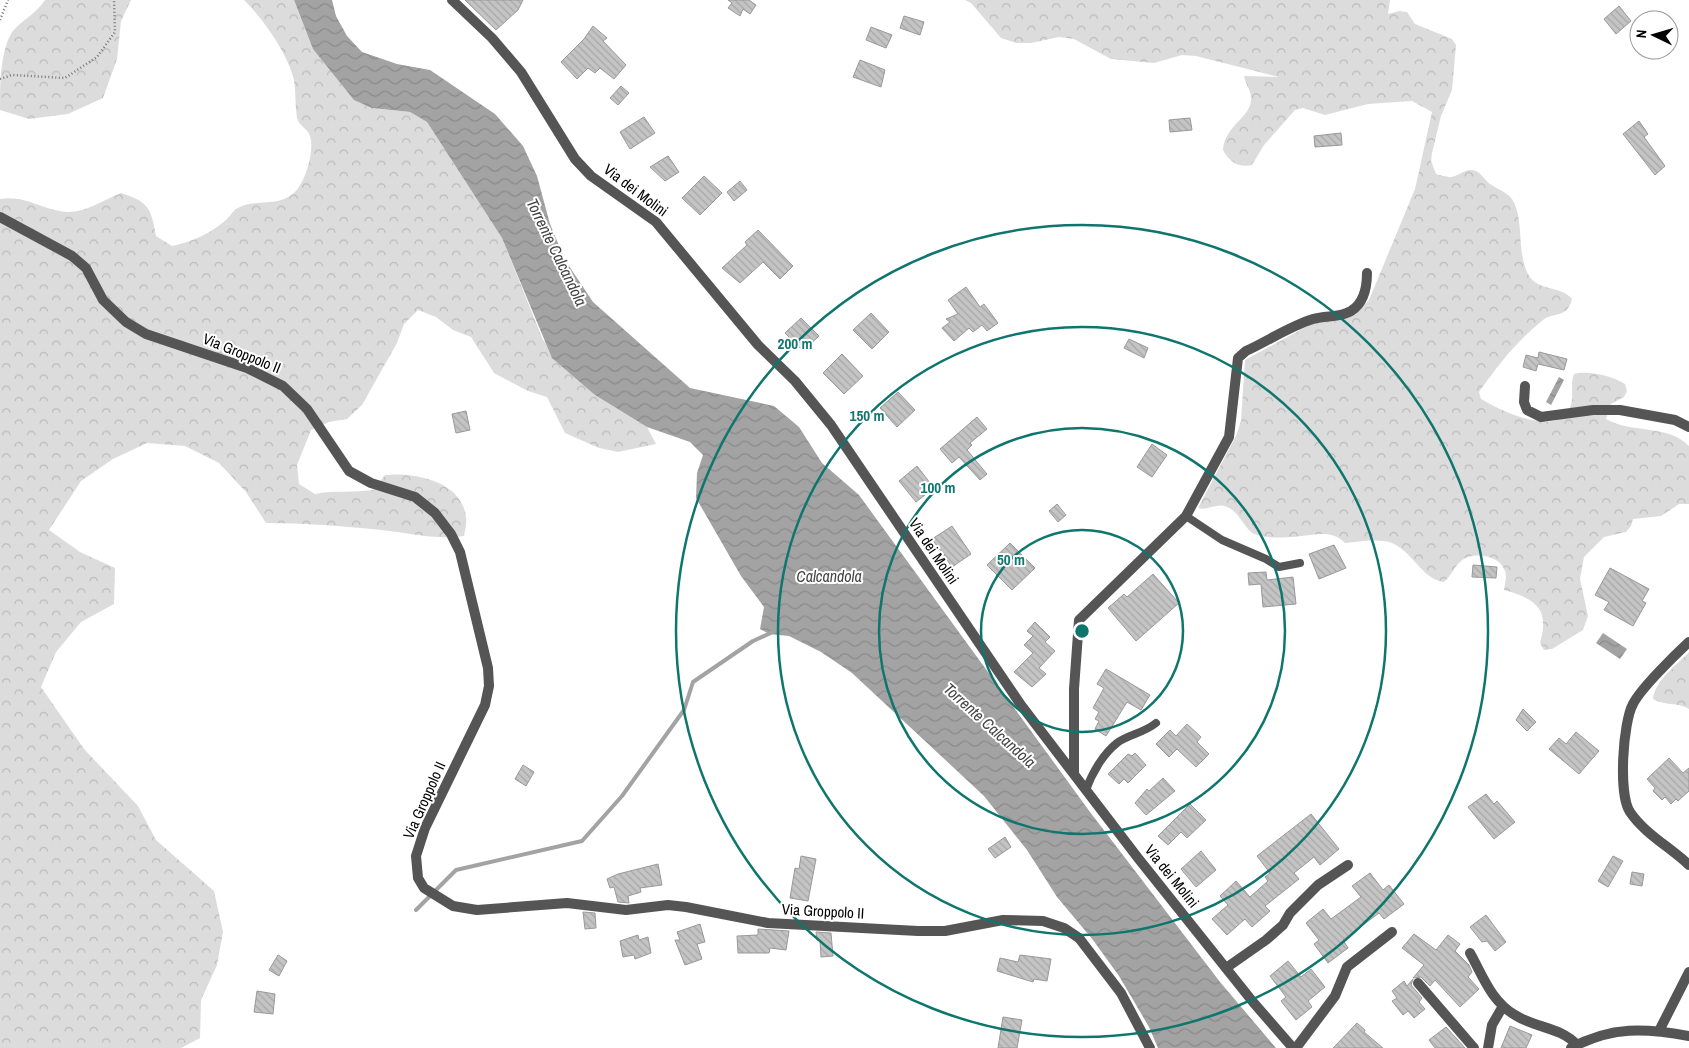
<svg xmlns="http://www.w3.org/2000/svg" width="1689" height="1048" font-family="'Archivo Narrow',sans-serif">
  <defs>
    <pattern id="forest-crowns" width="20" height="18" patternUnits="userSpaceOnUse" patternTransform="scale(1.25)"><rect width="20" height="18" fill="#dcdcdc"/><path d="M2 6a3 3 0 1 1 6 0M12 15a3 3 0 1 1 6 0" fill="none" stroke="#bbb"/></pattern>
    <pattern id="water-waves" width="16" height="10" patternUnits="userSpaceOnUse" patternTransform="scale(1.25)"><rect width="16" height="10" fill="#a3a3a3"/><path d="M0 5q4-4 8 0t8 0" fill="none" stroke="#8b8b8b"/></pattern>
    <pattern id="building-back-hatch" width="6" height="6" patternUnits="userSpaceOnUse" patternTransform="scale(1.25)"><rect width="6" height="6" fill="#c4c4c4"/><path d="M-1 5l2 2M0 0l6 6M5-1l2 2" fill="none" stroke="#a7a7a7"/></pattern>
  </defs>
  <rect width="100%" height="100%" fill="#fff"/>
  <!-- forest -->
  <path fill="url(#forest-crowns)" d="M 45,0 L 131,0 L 121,21 L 117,59 L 103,98 L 68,114 L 29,119 L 0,110 C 0,85 0,52 12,32 C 22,20 37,13 45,0 Z
    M 244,0 L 294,0 L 313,49 L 372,108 L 410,112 L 427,122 L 502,238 L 543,340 L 595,395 L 647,427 L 656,444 L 618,452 L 599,448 L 565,433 L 547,397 L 528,391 L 494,373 L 471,337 L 453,330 L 436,317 L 418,310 L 404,324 L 397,343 L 362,405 L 347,419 L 329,422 L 311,430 L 297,465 L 299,484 L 315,494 C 335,490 353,493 373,490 L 385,475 C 414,472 462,481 466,517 C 467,523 465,530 464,536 C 436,540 409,533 381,530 C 342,526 304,523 266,523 L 246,492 L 219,463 L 185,446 L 147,443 L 113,459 L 81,481 L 49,530 L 80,552 L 115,568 L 114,604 L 81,622 L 56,652 L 41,687 L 84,749 L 138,806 L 156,840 L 214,891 L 223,932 L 217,965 L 201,1000 L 200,1038 L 181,1048 L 0,1048 L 0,199 C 26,195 42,210 66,212 C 86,213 103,200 121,193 C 149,202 151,208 156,236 L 172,246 C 192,242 211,233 226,220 C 230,216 234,209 240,207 C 257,199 278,207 294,193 C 305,184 315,150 310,136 C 308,129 299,126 297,118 C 295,106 296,93 294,80 C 288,54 263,19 244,0 Z
    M 965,0 L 1390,0 L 1388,14 L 1399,11 L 1407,12 L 1415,24 L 1452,39 L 1456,45 L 1452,90 L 1441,116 L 1432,153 L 1431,161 L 1436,174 C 1440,175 1447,177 1451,177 C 1460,176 1466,167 1476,171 C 1482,174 1485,180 1490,184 C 1496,188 1508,193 1512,199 C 1525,220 1516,251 1528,274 C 1537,292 1561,285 1572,299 C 1567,319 1555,311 1543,320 C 1517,341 1498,365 1479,392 L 1481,399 C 1501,411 1561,440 1571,405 C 1574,395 1570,385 1574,374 C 1588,370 1613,376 1625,384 L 1627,391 L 1624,397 L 1611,404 L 1606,419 C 1632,434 1668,424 1689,446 L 1689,504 L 1679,504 L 1661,516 L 1633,519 L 1631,526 L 1626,532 L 1604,537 L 1584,557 L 1580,579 L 1588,616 L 1583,630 L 1552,649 L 1544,650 L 1540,643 C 1550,609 1536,599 1504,590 C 1505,584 1507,576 1505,571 C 1500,555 1473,551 1461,561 C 1454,567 1451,576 1444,582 C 1423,580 1413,552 1392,543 C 1379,538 1358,542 1345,543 C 1331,527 1308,537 1290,537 C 1280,538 1259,538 1251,532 C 1242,524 1239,512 1227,507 C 1218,502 1208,511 1198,508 L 1236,436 L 1241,421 L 1245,360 L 1313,323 L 1358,311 L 1369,300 L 1415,189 L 1432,112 L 1412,101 L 1368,104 L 1325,115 L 1303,108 L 1295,110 L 1264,145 L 1252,165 C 1239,168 1229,162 1223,150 C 1225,124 1252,118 1251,98 C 1251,89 1245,84 1244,76 L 1279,77 L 1196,56 L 1182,55 L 1154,63 L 1111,59 L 1074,39 L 1059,37 L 1031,43 L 1016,43 L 1001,38 L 971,3 Z
    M 1689,652 L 1689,709 C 1678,702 1665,706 1653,699 C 1655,680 1677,665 1689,652 Z"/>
  <!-- water -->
  <path fill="url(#water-waves)" d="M 294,0 L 332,0 L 336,16 L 347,36 L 362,52 L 397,64 L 430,70 L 495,114 L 523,146 L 537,176 L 550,224 L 565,260 L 593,302 L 690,388 L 774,406 L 799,427 L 822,463 L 859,495 L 1090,812 L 1220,982 L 1276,1048 L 1158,1048 L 1149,1027 L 1119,976 L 1093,940 L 1057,897 L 1027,850 L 984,796 L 852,673 L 821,652 L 789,636 L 769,634 L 760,629 L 764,607 L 741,576 L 696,498 L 697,473 L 703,455 L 690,442 L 647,427 L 595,395 L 552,358 L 502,238 L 427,122 L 410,112 L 372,108 L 354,100 L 313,49 Z
    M 1559,377 L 1564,380 L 1551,405 L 1546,402 Z
    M 1603,633 L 1627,649 L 1620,659 L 1596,643 Z"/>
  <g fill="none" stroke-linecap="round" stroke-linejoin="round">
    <!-- stream -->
    <path stroke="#a3a3a3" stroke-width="4" d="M 416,910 L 456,870 L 582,841 L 622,796 L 684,710 L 693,682 L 753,641 L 773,632"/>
  </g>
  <!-- building -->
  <path fill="url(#building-back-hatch)" stroke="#999" d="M 465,0 L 523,0 L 518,10 L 496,30 Z
    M 728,0 L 749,0 L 756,5 L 750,14 L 743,9 L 740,16 L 728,8 L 732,3 Z
    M 1619,6 L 1631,21 L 1616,34 L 1604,19 Z
    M 904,16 L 924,22 L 920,35 L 900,28 Z
    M 593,26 L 607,38 L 603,41 L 626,65 L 614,79 L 600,68 L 595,73 L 588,68 L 577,79 L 561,62 L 584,39 Z
    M 871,27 L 892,35 L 886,48 L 866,40 Z
    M 860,60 L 885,70 L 881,87 L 853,77 Z
    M 621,86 L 629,93 L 618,105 L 610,98 Z
    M 644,117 L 655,133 L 630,149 L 620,132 Z
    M 1190,118 L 1192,130 L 1170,132 L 1169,120 Z
    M 1639,121 L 1648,134 L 1644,137 L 1665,166 L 1655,175 L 1623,134 Z
    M 1341,133 L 1342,145 L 1315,147 L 1314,136 Z
    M 668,156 L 679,172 L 665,181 L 650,167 Z
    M 704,176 L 722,193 L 700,215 L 682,198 Z
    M 740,181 L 747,190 L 734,201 L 727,192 Z
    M 758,230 L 793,266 L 780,279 L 763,262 L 740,283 L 722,268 L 747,245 L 745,242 Z
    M 966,287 L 980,307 L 984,304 L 998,323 L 987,331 L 982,325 L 973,332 L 969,328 L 954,341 L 942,328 L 950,322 L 946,319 L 958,314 L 948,300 Z
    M 871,313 L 889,332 L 872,349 L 853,330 Z
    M 801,318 L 819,336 L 803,351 L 785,333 Z
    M 1129,339 L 1148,348 L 1144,358 L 1124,348 Z
    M 1539,352 L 1567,359 L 1564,370 L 1538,364 L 1536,371 L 1523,367 L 1526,355 L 1538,358 Z
    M 842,354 L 863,376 L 844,394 L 823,373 Z
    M 898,392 L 915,410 L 897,427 L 880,408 Z
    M 466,411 L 470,430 L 456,433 L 452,414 Z
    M 977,417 L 987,429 L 970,443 L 972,445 L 967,450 L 987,474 L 980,480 L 959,457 L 952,463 L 940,449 Z
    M 1152,444 L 1167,455 L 1152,477 L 1137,467 Z
    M 917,466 L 934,488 L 916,502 L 899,481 Z
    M 1057,504 L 1066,515 L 1058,522 L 1049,511 Z
    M 952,526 L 971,554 L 952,567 L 932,539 Z
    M 1010,543 L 1035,568 L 1012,590 L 987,565 Z
    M 1334,545 L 1346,568 L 1319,579 L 1309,554 Z
    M 1473,565 L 1497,567 L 1496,578 L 1472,577 Z
    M 1610,568 L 1649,589 L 1642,601 L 1646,603 L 1633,626 L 1604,610 L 1609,602 L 1595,595 Z
    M 1266,572 L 1267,580 L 1293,577 L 1296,604 L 1263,607 L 1261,584 L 1249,585 L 1248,573 Z
    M 1153,574 L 1179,603 L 1136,641 L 1108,608 L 1124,594 L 1127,597 Z
    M 1035,622 L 1050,637 L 1045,642 L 1055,651 L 1039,668 L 1046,674 L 1032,687 L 1014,672 L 1033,653 L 1024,645 L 1033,636 L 1027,631 Z
    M 1106,669 L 1150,695 L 1141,710 L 1127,702 L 1106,736 L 1095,729 L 1099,721 L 1095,719 L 1099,712 L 1093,708 L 1104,688 L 1097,684 Z
    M 1523,709 L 1536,722 L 1527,731 L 1516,720 Z
    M 1187,724 L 1201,737 L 1197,742 L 1209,754 L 1196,767 L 1177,749 L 1169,757 L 1156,744 L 1170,730 L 1176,736 Z
    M 1576,732 L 1599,751 L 1579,774 L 1549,749 L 1559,738 L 1566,744 Z
    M 1135,753 L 1146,765 L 1128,783 L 1124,779 L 1119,784 L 1108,774 L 1128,754 L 1132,756 Z
    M 1669,758 L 1683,773 L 1689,768 L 1689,791 L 1678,801 L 1676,799 L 1671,804 L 1665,797 L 1662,800 L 1653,791 L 1655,788 L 1647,779 Z
    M 523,765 L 534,772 L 526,786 L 515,779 Z
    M 1163,778 L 1175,791 L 1146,815 L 1135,803 L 1147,789 L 1149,791 Z
    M 1486,794 L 1494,804 L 1497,801 L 1515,822 L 1494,839 L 1468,807 Z
    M 1190,804 L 1206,820 L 1187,838 L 1181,832 L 1168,845 L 1158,836 Z
    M 1311,814 L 1339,849 L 1320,865 L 1314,857 L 1294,873 L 1299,879 L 1265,906 L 1270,911 L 1252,927 L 1245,919 L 1227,935 L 1212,919 L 1228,905 L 1220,896 L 1236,881 L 1250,897 L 1268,881 L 1265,877 L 1270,873 L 1257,856 Z
    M 1005,837 L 1011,847 L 995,858 L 988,849 Z
    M 1201,851 L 1216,870 L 1196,887 L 1181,869 Z
    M 801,856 L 816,859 L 808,901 L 790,898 L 795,868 L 799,869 Z
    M 1613,856 L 1623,861 L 1608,887 L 1598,881 Z
    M 658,864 L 662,885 L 640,888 L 641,892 L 628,896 L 629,903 L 618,902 L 614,887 L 610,888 L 607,879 L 618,874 Z
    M 1632,872 L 1644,874 L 1642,886 L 1630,884 Z
    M 1370,873 L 1383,890 L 1389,885 L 1404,904 L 1384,919 L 1379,913 L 1343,940 L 1348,948 L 1328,963 L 1314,944 L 1319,940 L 1306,923 L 1323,909 L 1331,919 L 1361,897 L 1352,886 Z
    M 583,912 L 595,913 L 596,928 L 585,929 Z
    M 1486,915 L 1506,942 L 1495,951 L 1487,941 L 1482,942 L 1470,927 Z
    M 700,924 L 705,942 L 697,944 L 702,959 L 685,965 L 675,940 L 680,940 L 677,932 Z
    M 758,929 L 789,931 L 786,950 L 770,948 L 769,953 L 738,953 L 737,936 L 758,935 Z
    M 816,932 L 831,933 L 833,956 L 821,957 L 820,940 L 817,940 Z
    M 1414,934 L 1436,950 L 1448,935 L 1460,944 L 1455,951 L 1469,965 L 1472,972 L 1468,977 L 1479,989 L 1460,1007 L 1435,980 L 1430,986 L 1421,977 L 1413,978 L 1424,965 L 1402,948 Z
    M 638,935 L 639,940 L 648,937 L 651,953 L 635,959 L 634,955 L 623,957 L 620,941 Z
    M 278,955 L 287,961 L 279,976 L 269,970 Z
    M 1020,955 L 1051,959 L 1047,981 L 1034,979 L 1033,982 L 997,971 L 1000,958 L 1018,962 Z
    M 1288,961 L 1301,977 L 1311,969 L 1325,987 L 1308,1001 L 1312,1007 L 1296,1020 L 1281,1001 L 1286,997 L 1270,976 Z
    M 1413,979 L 1411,985 L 1422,998 L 1419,1002 L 1425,1009 L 1414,1018 L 1408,1011 L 1403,1015 L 1392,1001 L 1397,998 L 1392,991 L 1404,981 L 1407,986 Z
    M 257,991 L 275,994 L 273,1014 L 254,1012 Z
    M 1003,1017 L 1022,1020 L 1017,1048 L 998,1048 Z
    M 1357,1023 L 1365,1030 L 1364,1032 L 1383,1048 L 1333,1048 Z
    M 1510,1026 L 1532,1035 L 1526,1048 L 1501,1048 Z
    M 1446,1027 L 1465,1048 L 1435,1048 L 1429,1040 Z"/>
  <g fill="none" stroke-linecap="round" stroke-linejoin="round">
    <!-- path -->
    <path stroke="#777" stroke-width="2.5" stroke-dasharray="1 2.5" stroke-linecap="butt" d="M 0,20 L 8,0
      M 0,79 L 12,75 L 65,78 L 97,57 L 115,32 L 114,0"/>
    <!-- service -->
    <path stroke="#555" stroke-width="8" d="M 1186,516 L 1222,540 L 1266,559 L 1279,567 L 1300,563
      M 1086,790 C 1092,773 1103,754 1117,743 C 1127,735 1144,733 1156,723"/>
    <!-- minor -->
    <path stroke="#555" stroke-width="10" d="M 0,217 L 72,256 L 86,268 L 103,300 L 126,322 L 146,334 L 247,368 L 283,386 L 307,409 L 349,471 L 371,483 L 415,497 L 435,513 L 451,534 L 460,552 L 488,668 L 489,686 L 485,705 L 425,828 L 416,856 L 418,878 L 424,888 L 453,906 L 477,910 L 567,903 L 626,910 L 668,905 L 686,907 L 768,923 L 918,931 L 945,931 L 1003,920 L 1043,921 L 1064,928 L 1079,938 L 1121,993 L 1150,1048
      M 1525,386 L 1524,402 L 1527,410 L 1541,417 L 1593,410 L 1620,410 L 1675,420 L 1689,427
      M 1689,642 C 1675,655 1641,688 1633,704 C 1623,722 1618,794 1630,812 C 1645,834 1670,847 1689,865
      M 1074,772 L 1074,689 L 1079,620 L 1186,516 L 1229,437 L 1238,358 L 1246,351 C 1268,341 1290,326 1313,319 C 1326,315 1340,318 1351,311 C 1364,303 1367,286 1367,273
      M 1470,953 C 1483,976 1491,1001 1515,1015 C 1535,1028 1561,1027 1577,1045
      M 1226,968 L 1266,940 L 1283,925 L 1290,913 L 1318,885 L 1348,865
      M 1418,983 L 1474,1048
      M 1659,1031 L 1689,972
      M 1296,1048 L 1335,996 L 1347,967 L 1392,932
      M 1488,1048 L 1492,1025 L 1503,1006"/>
    <!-- tertiary -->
    <path stroke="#555" stroke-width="10" d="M 452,0 L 492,38 L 521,72 L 575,159 L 591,176 L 656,222 L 758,345 L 795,381 L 831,425 L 1021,705 L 1138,858 L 1253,1002 L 1293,1048
      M 1571,1048 C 1612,1026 1645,1028 1689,1036"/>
  </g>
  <!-- distance rings -->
  <g fill="none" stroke="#0f766e" stroke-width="2.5">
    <circle cx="1082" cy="631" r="101"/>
    <circle cx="1082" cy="631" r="203"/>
    <circle cx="1082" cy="631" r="304"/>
    <circle cx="1082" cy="631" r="406"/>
  </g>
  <g text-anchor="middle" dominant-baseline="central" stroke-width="4" stroke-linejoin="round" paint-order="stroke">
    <!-- street labels -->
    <g font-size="15" fill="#000" stroke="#fff">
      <text transform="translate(636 190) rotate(37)">Via dei Molini</text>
      <text transform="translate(242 353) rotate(22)">Via Groppolo II</text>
      <text transform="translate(934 551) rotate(56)">Via dei Molini</text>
      <text transform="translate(424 800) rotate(-66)">Via Groppolo II</text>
      <text transform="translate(1172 876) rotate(51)">Via dei Molini</text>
      <text transform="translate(823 911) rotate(3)">Via Groppolo II</text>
    </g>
    <!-- water labels -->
    <g font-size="16" font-style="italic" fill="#444" stroke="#fff">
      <text transform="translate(557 252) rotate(64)">Torrente Calcandola</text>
      <text x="829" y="576">Calcandola</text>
      <text transform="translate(990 725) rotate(42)">Torrente Calcandola</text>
    </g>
  </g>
  <circle cx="1082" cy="631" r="8" fill="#0f766e" stroke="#fff" stroke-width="2.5"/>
  <g font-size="15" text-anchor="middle" font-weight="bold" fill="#0f766e" stroke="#fff" stroke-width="4" stroke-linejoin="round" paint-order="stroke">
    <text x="795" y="349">200 m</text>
    <text x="867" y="421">150 m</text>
    <text x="938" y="493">100 m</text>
    <text x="1011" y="565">50 m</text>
  </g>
  <!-- north arrow -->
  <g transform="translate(1654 35) rotate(275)"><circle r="24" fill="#ffffff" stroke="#999999"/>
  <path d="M0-4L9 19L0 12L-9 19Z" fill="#000000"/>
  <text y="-8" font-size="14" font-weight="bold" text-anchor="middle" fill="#000000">N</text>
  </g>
</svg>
